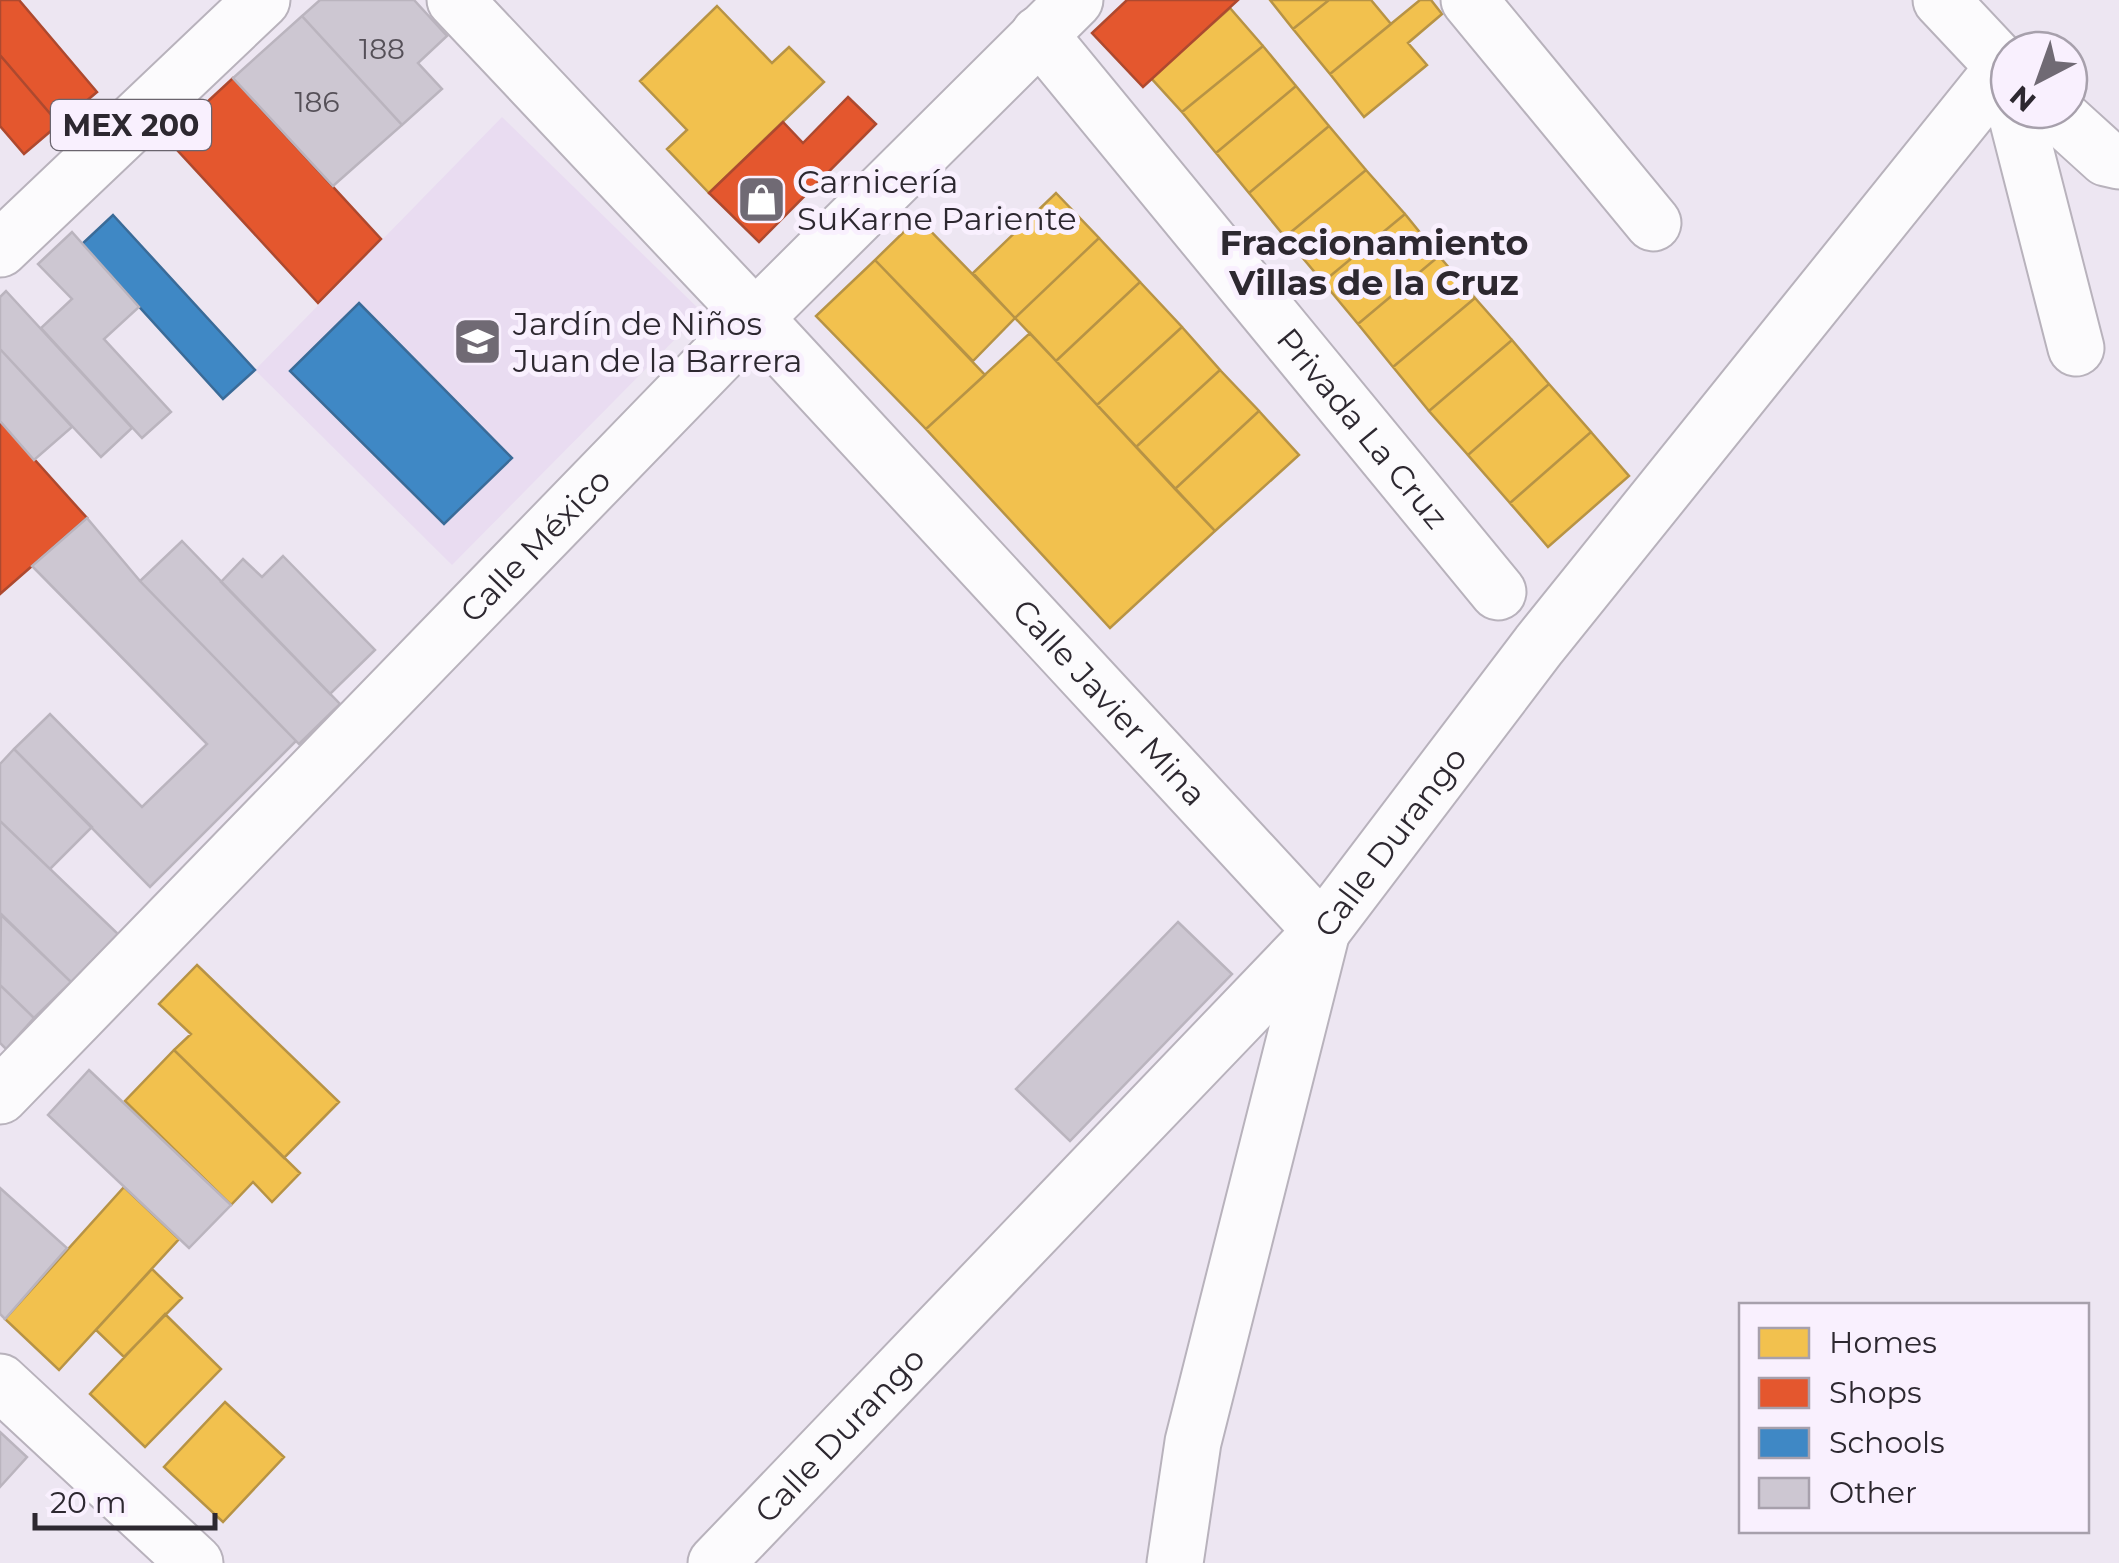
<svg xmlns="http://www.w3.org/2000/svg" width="2119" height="1563" font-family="Montserrat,sans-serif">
  <rect width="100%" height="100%" fill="#ede6f2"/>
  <!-- built -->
  <path fill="#e9dcf1" d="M 502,117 L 702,312 L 452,565 L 255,370 Z"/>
  <!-- homes -->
  <path fill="#f2c14e" stroke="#b79345" stroke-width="2.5" d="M 1270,0 L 1329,0 L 1293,29 Z
    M 1329,0 L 1371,0 L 1391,24 L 1330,74 L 1293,29 Z
    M 1420,0 L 1431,0 L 1442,14 L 1408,43 L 1427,65 L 1364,117 L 1330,74 Z
    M 717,6 L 772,63 L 789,47 L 824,82 L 709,193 L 667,149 L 687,130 L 640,81 Z
    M 1230,8 L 1263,46 L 1182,112 L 1151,78 Z
    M 1263,46 L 1296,86 L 1216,153 L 1182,112 Z
    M 1296,86 L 1329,126 L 1249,193 L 1216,153 Z
    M 1329,126 L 1366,170 L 1285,237 L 1249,193 Z
    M 1366,170 L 1405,214 L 1323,282 L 1285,237 Z
    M 1056,193 L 1099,238 L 1015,318 L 973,273 Z
    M 1405,214 L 1439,256 L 1358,324 L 1323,282 Z
    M 918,218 L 1015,318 L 973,361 L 875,260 Z
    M 1099,238 L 1140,282 L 1056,361 L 1015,318 Z
    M 1439,256 L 1475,298 L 1393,367 L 1358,324 Z
    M 875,260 L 985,375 L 926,429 L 816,316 Z
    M 1140,282 L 1182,327 L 1097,405 L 1056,361 Z
    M 1475,298 L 1512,340 L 1429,411 L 1393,367 Z
    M 1182,327 L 1220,370 L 1136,447 L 1097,405 Z
    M 1030,333 L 1215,531 L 1110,628 L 926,429 Z
    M 1512,340 L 1549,384 L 1468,455 L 1429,411 Z
    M 1220,370 L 1259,411 L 1175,489 L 1136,447 Z
    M 1549,384 L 1591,432 L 1510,503 L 1468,455 Z
    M 1259,411 L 1299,455 L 1215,531 L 1175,489 Z
    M 1591,432 L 1629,476 L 1548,547 L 1510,503 Z
    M 197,965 L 339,1102 L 284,1158 L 174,1050 L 191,1034 L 159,1004 Z
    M 174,1050 L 300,1173 L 272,1202 L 253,1182 L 231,1205 L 125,1101 Z
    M 124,1187 L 179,1239 L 59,1370 L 5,1319 Z
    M 152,1269 L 182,1298 L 124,1357 L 96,1330 Z
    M 165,1314 L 221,1369 L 145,1447 L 90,1394 Z
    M 225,1402 L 284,1457 L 223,1522 L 164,1467 Z"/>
  <!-- shops -->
  <path fill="#e4572e" stroke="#ad492f" stroke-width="2.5" d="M 0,0 L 19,0 L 97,92 L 59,124 L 0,55 Z
    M 1127,0 L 1238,0 L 1143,87 L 1092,33 Z
    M 0,55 L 59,124 L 24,154 L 0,126 Z
    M 233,78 L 381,239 L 318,303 L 167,139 Z
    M 848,97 L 876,124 L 759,242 L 709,193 L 783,122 L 803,143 Z
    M 0,421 L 87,518 L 0,594 Z"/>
  <!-- schools -->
  <path fill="#3f88c5" stroke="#3a6b98" stroke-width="2.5" d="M 113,215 L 255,370 L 223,399 L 82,244 Z
    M 359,303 L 512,458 L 444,524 L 290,371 Z"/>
  <!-- building -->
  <path fill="#cdc7d2" stroke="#bab4be" stroke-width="2.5" d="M 320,0 L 414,0 L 447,36 L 418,63 L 442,89 L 402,125 L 302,16 Z
    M 302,16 L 402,125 L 333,186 L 233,78 Z
    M 72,232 L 139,307 L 104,339 L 171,412 L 142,438 L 41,328 L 72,299 L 38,264 Z
    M 6,291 L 132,428 L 101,457 L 0,349 L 0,297 Z
    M 0,349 L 72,427 L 34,460 L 0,421 Z
    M 87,518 L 140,581 L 296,741 L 150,887 L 14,749 L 50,714 L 142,807 L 207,744 L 32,566 Z
    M 182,541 L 340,704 L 299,744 L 140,581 Z
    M 283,556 L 375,650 L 330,694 L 221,582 L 243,559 L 262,577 Z
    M 14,749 L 92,827 L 50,869 L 0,821 L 0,764 Z
    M 0,821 L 118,934 L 71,982 L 0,914 Z
    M 1,914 L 71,982 L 34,1018 L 0,985 Z
    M 1178,922 L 1232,974 L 1070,1141 L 1016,1089 Z
    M 0,985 L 34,1018 L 6,1049 L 0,1043 Z
    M 89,1070 L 231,1205 L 189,1248 L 48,1115 Z
    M 0,1188 L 67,1248 L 5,1319 L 0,1314 Z
    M 0,1432 L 27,1457 L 0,1487 Z"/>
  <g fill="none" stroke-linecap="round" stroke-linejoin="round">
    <defs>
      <g id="minor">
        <path id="s1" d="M 455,0 L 755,318 L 1322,931 L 1193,1442 L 1175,1563"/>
        <path d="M 1469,0 L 1653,223"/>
        <path d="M 1941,0 L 2004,67 L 2009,86"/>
        <path id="s2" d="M 1039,34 L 1498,592"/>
        <path d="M 2015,110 L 2076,348"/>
        <path d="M 2053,110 L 2106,158 L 2119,161"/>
        <path id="s3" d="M 0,1096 L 755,318 L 1075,0"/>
        <path d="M 0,1382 L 195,1563"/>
        <path id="s4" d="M 716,1563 L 1322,931 L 1539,645 L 2004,67 L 2009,72"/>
      </g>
      <path id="highway" d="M 0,249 L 262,0"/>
    </defs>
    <!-- minor casing -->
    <use href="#minor" stroke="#b8b2bc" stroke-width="59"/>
    <!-- highway casing -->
    <use href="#highway" stroke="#b8b2bc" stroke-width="59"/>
    <!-- minor -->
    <use href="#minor" stroke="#fcfbfd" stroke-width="55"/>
    <!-- highway -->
    <use href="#highway" stroke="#fcfbfd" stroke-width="55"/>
  </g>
  <!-- icons -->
  <defs>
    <symbol id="shop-square" viewBox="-11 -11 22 22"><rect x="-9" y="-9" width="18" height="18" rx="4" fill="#706a74" stroke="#f9f0fe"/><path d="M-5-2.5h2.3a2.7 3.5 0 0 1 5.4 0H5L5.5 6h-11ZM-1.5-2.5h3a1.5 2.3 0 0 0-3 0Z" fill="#fff"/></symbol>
    <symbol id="school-square" viewBox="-11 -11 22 22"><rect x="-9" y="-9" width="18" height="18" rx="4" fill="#706a74" stroke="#f9f0fe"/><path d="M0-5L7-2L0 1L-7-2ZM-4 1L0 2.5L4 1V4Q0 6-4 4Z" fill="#fff"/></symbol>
  </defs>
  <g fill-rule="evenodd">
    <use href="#shop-square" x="734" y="172" width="55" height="55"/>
    <use href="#school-square" x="450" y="314" width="55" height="55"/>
  </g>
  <g text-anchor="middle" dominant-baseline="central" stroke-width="10" stroke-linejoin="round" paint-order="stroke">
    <!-- number labels -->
    <g font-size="28" fill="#555058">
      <text x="382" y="49">188</text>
      <text x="317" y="102">186</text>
    </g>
    <!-- shield labels -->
    <rect fill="#f9f0fe" stroke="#6a646e" stroke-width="2.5" x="51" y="100" width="160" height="50" rx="8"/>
    <g font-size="30" font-weight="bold" fill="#2d2830">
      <text x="131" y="125">MEX 200</text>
    </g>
    <!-- poi labels -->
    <g font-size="32" fill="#2d2830" stroke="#f9f0fe" text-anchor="start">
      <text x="797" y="181">Carnicería<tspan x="797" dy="37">SuKarne Pariente</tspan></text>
      <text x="513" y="323">Jardín de Niños<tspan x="513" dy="37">Juan de la Barrera</tspan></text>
    </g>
    <!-- street labels -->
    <g font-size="32" fill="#2d2830" stroke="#f9f0fe">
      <text stroke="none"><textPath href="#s2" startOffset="510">Privada La Cruz</textPath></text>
      <text stroke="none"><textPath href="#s3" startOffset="768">Calle México</textPath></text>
      <text stroke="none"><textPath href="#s1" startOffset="960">Calle Javier Mina</textPath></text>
      <text stroke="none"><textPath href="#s4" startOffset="988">Calle Durango</textPath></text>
      <text stroke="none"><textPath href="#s4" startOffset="178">Calle Durango</textPath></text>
    </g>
    <!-- neighbourhood labels -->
    <g font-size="35" font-weight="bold" fill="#2d2830" stroke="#f9f0fe">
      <text x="1374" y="242">Fraccionamiento<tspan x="1374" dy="40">Villas de la Cruz</tspan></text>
    </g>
  </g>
  <!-- legend -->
  <rect x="1739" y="1303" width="350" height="230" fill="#f9f0fe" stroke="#a7a0ac" stroke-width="2.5"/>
  <rect x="1759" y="1328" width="50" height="30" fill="#f2c14e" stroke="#a7a0ac" stroke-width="2.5"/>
  <text x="1829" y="1353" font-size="30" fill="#2d2830">Homes</text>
  <rect x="1759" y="1378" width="50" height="30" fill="#e4572e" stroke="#a7a0ac" stroke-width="2.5"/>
  <text x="1829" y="1403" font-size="30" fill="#2d2830">Shops</text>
  <rect x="1759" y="1428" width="50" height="30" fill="#3f88c5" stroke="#a7a0ac" stroke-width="2.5"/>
  <text x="1829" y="1453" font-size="30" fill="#2d2830">Schools</text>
  <rect x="1759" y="1478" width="50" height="30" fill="#cdc7d2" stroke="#a7a0ac" stroke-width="2.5"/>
  <text x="1829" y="1503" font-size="30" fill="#2d2830">Other</text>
  <!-- north arrow -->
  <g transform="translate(2039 80) rotate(221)"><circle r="48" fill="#f9f0fe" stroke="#a7a0ac" stroke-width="2.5"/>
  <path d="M0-8L18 38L0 25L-18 38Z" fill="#706a74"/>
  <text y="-15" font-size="28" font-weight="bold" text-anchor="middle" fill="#2d2830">N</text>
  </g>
  <!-- scale -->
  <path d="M35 1513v15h180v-15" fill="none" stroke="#2d2830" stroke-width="5"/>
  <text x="50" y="1513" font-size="30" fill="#2d2830" stroke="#f9f0fe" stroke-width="8" paint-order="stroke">20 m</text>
</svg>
